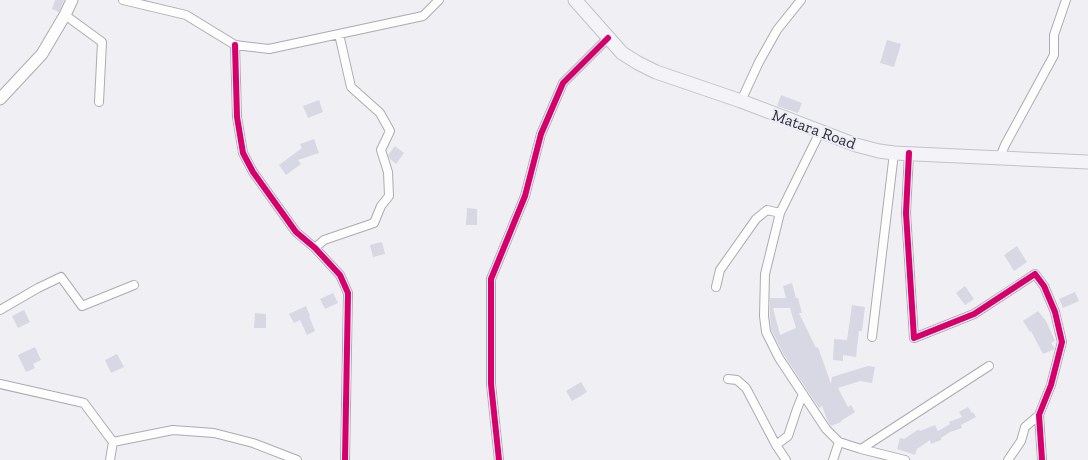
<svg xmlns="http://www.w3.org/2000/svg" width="1088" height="460" font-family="'Zilla Slab',serif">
  <rect width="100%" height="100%" fill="#efeff4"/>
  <!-- building -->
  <path fill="#d8d8e4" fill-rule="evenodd" d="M 55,0 L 64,0 L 59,12 L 52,9 Z
    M 887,40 L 901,44 L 894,67 L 880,63 Z
    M 781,95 L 802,103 L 798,113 L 777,106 Z
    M 319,100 L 323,112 L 308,118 L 303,106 Z
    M 314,139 L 319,153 L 298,160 L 301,164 L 286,175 L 279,165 L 302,148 L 300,144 Z
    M 395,146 L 404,153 L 396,164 L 390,159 L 388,155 Z
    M 467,208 L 477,209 L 477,225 L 466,225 Z
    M 382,242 L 385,254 L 373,257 L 370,245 Z
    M 1017,246 L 1027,262 L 1014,271 L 1004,255 Z
    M 792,283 L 796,298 L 798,298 L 802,313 L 799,313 L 816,348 L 818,347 L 831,384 L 832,376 L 832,377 L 868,366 L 875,367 L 872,383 L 860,381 L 838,388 L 848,407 L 851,405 L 855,412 L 841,421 L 841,422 L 831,426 L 828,422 L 822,406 L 819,408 L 784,355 L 771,329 L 770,316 L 770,298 L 786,298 L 783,286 ZM 773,308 L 790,308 L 796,328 L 780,335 Z
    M 965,286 L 974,299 L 965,305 L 956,293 Z
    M 1075,292 L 1079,301 L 1063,308 L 1059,299 Z
    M 333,293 L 338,303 L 325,309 L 320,299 Z
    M 852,305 L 865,307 L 862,331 L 859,331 L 856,357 L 843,355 L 843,361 L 833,360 L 834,339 L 847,340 Z
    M 306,306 L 310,316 L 309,316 L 315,331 L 307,335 L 300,320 L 294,323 L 289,314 Z
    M 24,310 L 30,322 L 18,328 L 12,316 Z
    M 1038,311 L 1046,321 L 1055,341 L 1051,343 L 1055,349 L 1043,354 L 1031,331 L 1030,332 L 1023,321 Z
    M 255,313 L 266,314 L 266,328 L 254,328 Z
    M 35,347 L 41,360 L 33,364 L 35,368 L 26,372 L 18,355 Z
    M 117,354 L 124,367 L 111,373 L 105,360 Z
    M 581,382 L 587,392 L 572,401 L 566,391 Z
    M 968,407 L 972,413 L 973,412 L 976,417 L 961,425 L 962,428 L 950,432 L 941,438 L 941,440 L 931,444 L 930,440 L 917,449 L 915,455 L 897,449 L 900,438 L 904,439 L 919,429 L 920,431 L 935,425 L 938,431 L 950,424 L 949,422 L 962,417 L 959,412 Z"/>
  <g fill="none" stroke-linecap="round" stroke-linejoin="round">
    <defs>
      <path id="minor" d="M 123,0 L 186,15 L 235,45 L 269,49 L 423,16 L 439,0
        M 65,15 L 102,42 L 99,102
        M 235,45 L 237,117 L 243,153 L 253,172 L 296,232 L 315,248 L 340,275 L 348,293 L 345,460
        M 741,101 L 759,62 L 777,30 L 801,0
        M 820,132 L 780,213 L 765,274 L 764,316 L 766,332 L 779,358 L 826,429 L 839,442 L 861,449 L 905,460
        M 909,153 L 906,213 L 914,338 L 974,314 L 1035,274 L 1044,286 L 1055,312 L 1062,342 L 1051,385 L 1039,415 L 1042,460
        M 1000,157 L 1005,145 L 1054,55 L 1054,35 L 1066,0
        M 315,248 L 324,240 L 374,223 L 381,206 L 389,196 L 388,172 L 381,150 L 390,131 L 380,113 L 351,87 L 339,34
        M 716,287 L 720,270 L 756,219 L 767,210 L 780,213
        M 0,310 L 38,288 L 61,277 L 82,306 L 134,285
        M 872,337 L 894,153
        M 728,379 L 737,380 L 746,388 L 776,445 L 786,460
        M 0,384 L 84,403 L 113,442 L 110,460
        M 113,442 L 173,430 L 214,433 L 253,443 L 297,460
        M 776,445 L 788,436 L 797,409 L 803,394
        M 861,449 L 989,366
        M 499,460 L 491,384 L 491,279 L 525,196 L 541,134 L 563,83 L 608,38
        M 833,460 L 839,442
        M 1008,460 L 1021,441 L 1025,427 L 1039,415"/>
      <path id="secondary" d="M 0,99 L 42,54 L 65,15 L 72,0"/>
      <path id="trunk" d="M 575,0 L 622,53 L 638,63 L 656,72 L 741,101 L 856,145 L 879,151 L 894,153 L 1088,162"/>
    </defs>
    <!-- minor casing -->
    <use href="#minor" stroke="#acacb0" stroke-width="10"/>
    <!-- secondary casing -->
    <use href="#secondary" stroke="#acacb0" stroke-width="13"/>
    <!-- trunk casing -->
    <use href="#trunk" stroke="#c2c2ca" stroke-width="15"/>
    <!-- minor -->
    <use href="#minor" stroke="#fdfdfd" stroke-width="8"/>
    <!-- secondary -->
    <use href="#secondary" stroke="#fdfdfd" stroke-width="11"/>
    <!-- trunk -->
    <use href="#trunk" stroke="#f3f3f8" stroke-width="13"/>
    <defs>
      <path id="cycleway" d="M 235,45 L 237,117 L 243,153 L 253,172 L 296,232 L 315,248 L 340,275 L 348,293 L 345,460
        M 909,153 L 906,213 L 914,338 L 974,314 L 1035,274 L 1044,286 L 1055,312 L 1062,342 L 1051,385 L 1039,415 L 1042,460
        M 499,460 L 491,384 L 491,279 L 525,196 L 541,134 L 563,83 L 608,38"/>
    </defs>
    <!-- cycleway casing -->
    <use href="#cycleway" stroke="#ecedf7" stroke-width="8"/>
    <!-- cycleway -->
    <use href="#cycleway" stroke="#d6006c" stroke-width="6"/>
  </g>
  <g text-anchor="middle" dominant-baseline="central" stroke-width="4" stroke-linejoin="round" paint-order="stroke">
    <!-- street labels -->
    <g font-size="16" fill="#2b2c2f" stroke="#ecedf7">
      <text transform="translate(814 129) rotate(20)">Matara Road</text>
    </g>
  </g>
</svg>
